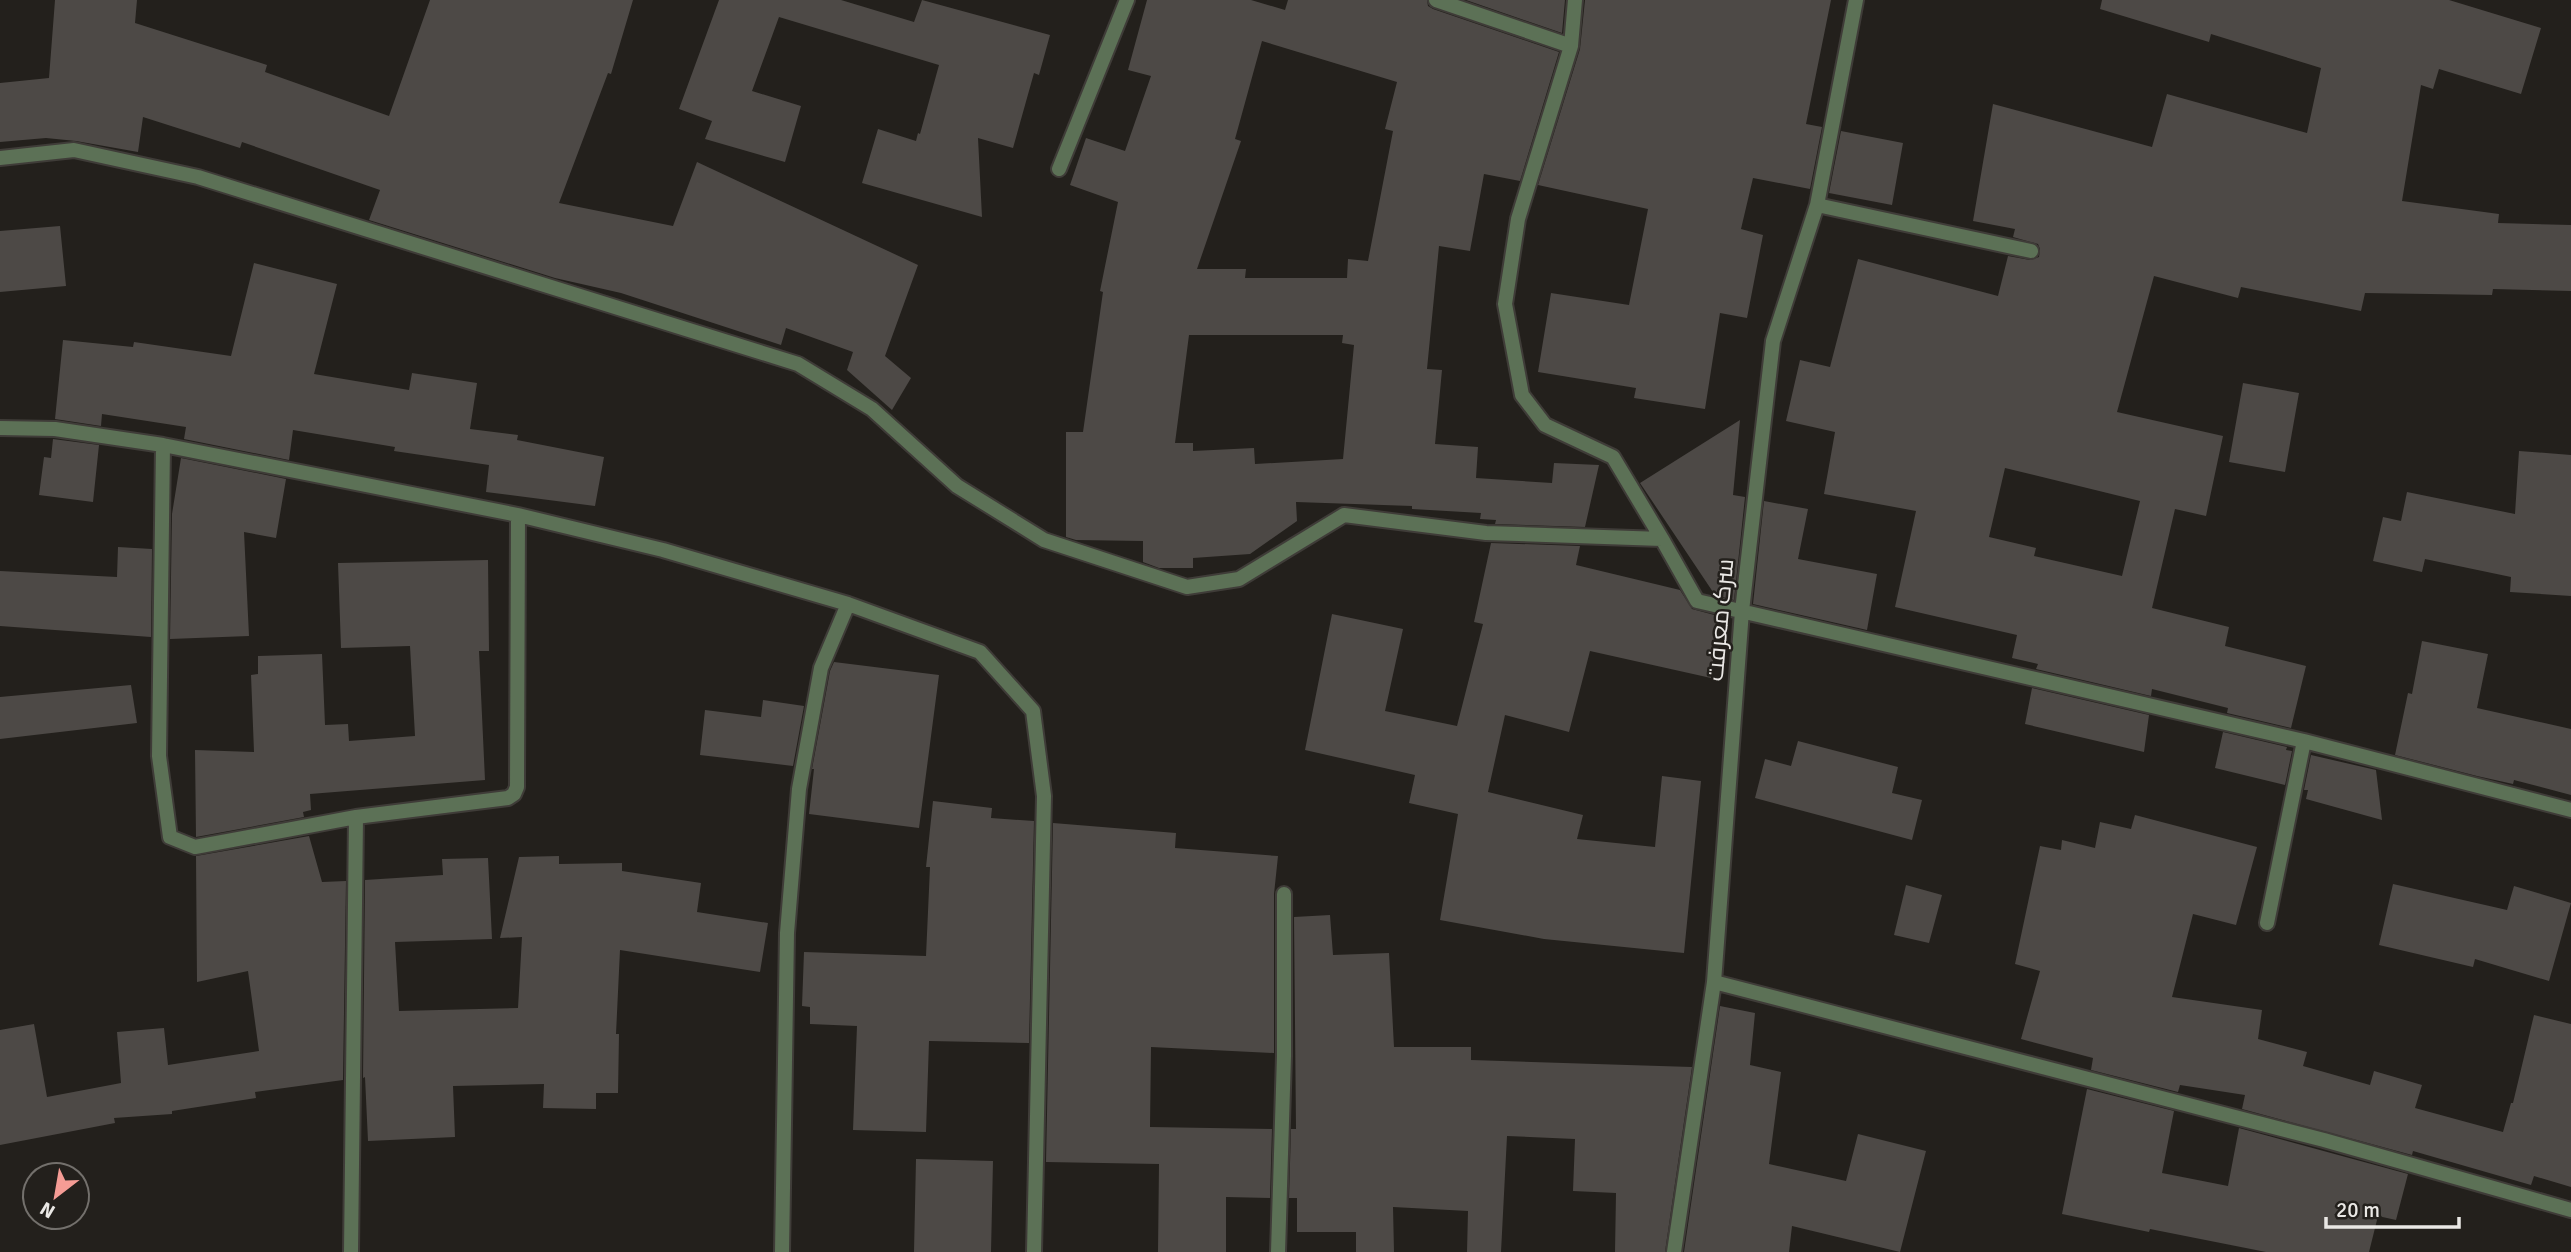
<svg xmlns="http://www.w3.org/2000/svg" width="2571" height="1252" font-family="Signika,Cairo,sans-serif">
  <rect width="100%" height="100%" fill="#23201c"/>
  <!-- building -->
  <path fill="#4d4946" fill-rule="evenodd" d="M 55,0 L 137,0 L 135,23 L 267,65 L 265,72 L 389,116 L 430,0 L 633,0 L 611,74 L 608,73 L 559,203 L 673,226 L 697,162 L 918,265 L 885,356 L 911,378 L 892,410 L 847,370 L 853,352 L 786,328 L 781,345 L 621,293 L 555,278 L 369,220 L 380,190 L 242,142 L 240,148 L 143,117 L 138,152 L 76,141 L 46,138 L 0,142 L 0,83 L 49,78 Z
    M 719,0 L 841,0 L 914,22 L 922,0 L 1050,35 L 1039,75 L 1034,73 L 1013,148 L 978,138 L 982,217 L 862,183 L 878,129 L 916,141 L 918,133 L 920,134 L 939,65 L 779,17 L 752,91 L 801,106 L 785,162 L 705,139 L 712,121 L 679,109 Z
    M 1147,0 L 1251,0 L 1285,10 L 1288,0 L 1427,0 L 1428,6 L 1433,9 L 1559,52 L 1520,181 L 1484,174 L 1470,251 L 1439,246 L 1427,369 L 1442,370 L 1435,444 L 1478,447 L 1476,478 L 1552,483 L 1554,463 L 1599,465 L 1585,527 L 1495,524 L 1496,520 L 1480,519 L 1481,513 L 1412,509 L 1412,506 L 1296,502 L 1297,521 L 1250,554 L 1193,558 L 1193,568 L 1159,568 L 1143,562 L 1143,541 L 1076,540 L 1066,537 L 1066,432 L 1083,432 L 1103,292 L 1100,291 L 1118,202 L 1070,185 L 1086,138 L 1125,151 L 1151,76 L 1128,70 ZM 1262,41 L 1397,82 L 1385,129 L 1393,131 L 1368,261 L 1348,259 L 1347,278 L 1245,278 L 1246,269 L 1197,269 L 1241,141 L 1235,139 ZM 1189,335 L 1343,335 L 1342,343 L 1354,345 L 1343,459 L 1255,464 L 1254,448 L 1193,451 L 1193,443 L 1175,443 Z
    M 1466,0 L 1565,0 L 1562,33 Z
    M 1585,0 L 1831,0 L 1806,124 L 1822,127 L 1810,189 L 1753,178 L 1741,229 L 1763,235 L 1747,318 L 1720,313 L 1705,409 L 1634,398 L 1636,388 L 1538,372 L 1551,293 L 1629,305 L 1648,209 L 1538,185 L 1580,49 Z
    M 2102,0 L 2449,0 L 2541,28 L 2521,94 L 2439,69 L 2433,89 L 2421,85 L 2402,201 L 2499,214 L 2498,223 L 2571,225 L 2571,291 L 2493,289 L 2492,295 L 2365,293 L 2361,311 L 2241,287 L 2238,298 L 2154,276 L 2117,412 L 2223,436 L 2206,516 L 2175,509 L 2152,608 L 2229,627 L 2225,646 L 2306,666 L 2291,728 L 2227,713 L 2228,708 L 2152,689 L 2151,696 L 2036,669 L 2038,664 L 2012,658 L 2017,635 L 1895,607 L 1916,511 L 1824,494 L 1835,432 L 1786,421 L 1800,360 L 1830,367 L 1858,259 L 1998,296 L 2008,256 L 2030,260 L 2039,257 L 2040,249 L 2038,244 L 2013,237 L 2015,229 L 1973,221 L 1993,104 L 2152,147 L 2167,94 L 2307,133 L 2321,68 L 2211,34 L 2209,42 L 2100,9 ZM 2005,468 L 2140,501 L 2122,576 L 2034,556 L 2036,548 L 1989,537 Z
    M 1841,131 L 1903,143 L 1892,205 L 1829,193 Z
    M 60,226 L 66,286 L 0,292 L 0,231 Z
    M 254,263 L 337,284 L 314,374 L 409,390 L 412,373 L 477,383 L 470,429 L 518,435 L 517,440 L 604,457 L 595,506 L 486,492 L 489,465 L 394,451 L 395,447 L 293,430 L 289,460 L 184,439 L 186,427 L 102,414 L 101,426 L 55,419 L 63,340 L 133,347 L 134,342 L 231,356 Z
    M 2243,383 L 2299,393 L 2285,472 L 2229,462 Z
    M 1740,420 L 1733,495 L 1745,497 L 1734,600 L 1715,595 L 1640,483 Z
    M 53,439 L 99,445 L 93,502 L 39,495 L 44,457 L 51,458 Z
    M 2519,451 L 2571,455 L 2571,596 L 2510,592 L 2511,577 L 2425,559 L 2422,572 L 2373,561 L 2383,517 L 2401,521 L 2407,492 L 2515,514 Z
    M 181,458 L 286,479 L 276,538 L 244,532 L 249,636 L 170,639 L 172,514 Z
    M 1764,501 L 1808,509 L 1798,559 L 1877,574 L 1867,630 L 1753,604 Z
    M 1491,543 L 1580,546 L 1576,565 L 1680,590 L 1692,609 L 1718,616 L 1711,678 L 1590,651 L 1569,732 L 1505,715 L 1488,792 L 1583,815 L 1577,839 L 1655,847 L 1662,776 L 1701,781 L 1684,953 L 1544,939 L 1440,920 L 1458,814 L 1409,803 L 1415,775 L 1305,750 L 1332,614 L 1403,629 L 1385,711 L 1457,726 L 1483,624 L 1474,622 Z
    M 118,547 L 152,549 L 151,637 L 0,626 L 0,571 L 117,577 Z
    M 488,560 L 489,651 L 479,651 L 485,780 L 310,794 L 311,810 L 303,812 L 304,817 L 196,837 L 195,750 L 254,752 L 251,675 L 258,674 L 258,656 L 322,654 L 325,725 L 348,724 L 349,741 L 415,736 L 410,646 L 341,648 L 338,563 Z
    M 2422,641 L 2488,654 L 2477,708 L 2571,729 L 2571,795 L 2514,780 L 2513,784 L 2477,776 L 2395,755 L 2408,693 L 2412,694 Z
    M 834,662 L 939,675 L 919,828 L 809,814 L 814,769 L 812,769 L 830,671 Z
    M 131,685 L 137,723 L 0,739 L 0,697 Z
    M 2032,688 L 2149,715 L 2144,752 L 2025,724 Z
    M 763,700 L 804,706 L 793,766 L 700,755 L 705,710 L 761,717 Z
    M 2223,732 L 2287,747 L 2286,750 L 2292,751 L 2285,785 L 2215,768 Z
    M 1798,741 L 1898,767 L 1892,793 L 1922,800 L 1912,840 L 1755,798 L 1765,759 L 1791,766 Z
    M 2311,755 L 2376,770 L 2382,820 L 2306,799 L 2308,790 L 2304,790 Z
    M 933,801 L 992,808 L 991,818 L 1034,821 L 1029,1043 L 929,1041 L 926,1132 L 853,1130 L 857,1026 L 810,1024 L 810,1007 L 802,1006 L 804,952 L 926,956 L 930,867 L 926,867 Z
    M 2135,815 L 2257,847 L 2236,925 L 2193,914 L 2172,997 L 2262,1010 L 2258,1039 L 2307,1052 L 2303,1066 L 2370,1085 L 2374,1071 L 2422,1085 L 2415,1108 L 2503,1132 L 2511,1103 L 2513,1103 L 2534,1015 L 2571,1024 L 2571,1187 L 2534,1176 L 2531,1185 L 2413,1151 L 2412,1155 L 2242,1109 L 2245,1095 L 2180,1085 L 2178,1092 L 2091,1070 L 2093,1058 L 2021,1039 L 2040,971 L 2015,964 L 2040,846 L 2061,850 L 2062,840 L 2095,848 L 2100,822 L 2131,829 Z
    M 1053,823 L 1176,833 L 1175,848 L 1278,856 L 1274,894 L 1274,1053 L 1151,1047 L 1150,1127 L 1272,1129 L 1270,1198 L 1226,1197 L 1226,1252 L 1158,1252 L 1159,1164 L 1046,1162 Z
    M 309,836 L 322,882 L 346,881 L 343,1080 L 255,1092 L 256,1098 L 172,1111 L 172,1114 L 114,1118 L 115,1123 L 0,1145 L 0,1030 L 34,1024 L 47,1097 L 121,1083 L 117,1032 L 164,1028 L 168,1065 L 259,1051 L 248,971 L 197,982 L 196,856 Z
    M 559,856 L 559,864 L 622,863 L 622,871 L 701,883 L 697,912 L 768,923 L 760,972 L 620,950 L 616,1034 L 619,1034 L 618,1093 L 596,1093 L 596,1109 L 543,1108 L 544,1084 L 453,1086 L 455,1137 L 368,1141 L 365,1077 L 363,1078 L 365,880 L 443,875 L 442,859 L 488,858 L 492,939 L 395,942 L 399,1011 L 518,1008 L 522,937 L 500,938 L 519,857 Z
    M 2393,884 L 2507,910 L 2514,886 L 2571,903 L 2549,981 L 2475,959 L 2473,967 L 2379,945 Z
    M 1906,885 L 1942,895 L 1929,943 L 1894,935 Z
    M 1330,915 L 1333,955 L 1389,953 L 1394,1047 L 1471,1047 L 1471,1060 L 1692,1067 L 1665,1252 L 1615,1252 L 1616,1193 L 1573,1191 L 1575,1139 L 1507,1136 L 1501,1252 L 1467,1252 L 1468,1211 L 1393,1207 L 1394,1252 L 1356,1252 L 1356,1232 L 1297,1232 L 1297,1198 L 1289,1198 L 1291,1129 L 1296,1129 L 1294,917 Z
    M 1720,1006 L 1755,1013 L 1750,1065 L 1781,1072 L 1769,1164 L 1846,1181 L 1858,1134 L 1926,1151 L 1900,1252 L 1792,1226 L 1789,1252 L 1684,1252 Z
    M 2087,1089 L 2174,1111 L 2162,1173 L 2228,1186 L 2239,1128 L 2408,1174 L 2396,1220 L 2378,1216 L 2369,1252 L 2266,1252 L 2150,1229 L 2149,1232 L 2062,1214 Z
    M 916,1159 L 993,1161 L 991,1252 L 914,1252 Z"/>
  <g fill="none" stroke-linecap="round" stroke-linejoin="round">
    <defs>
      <path id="street" d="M 1436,0 L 1571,46
        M 1575,0 L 1571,46 L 1518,219 L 1505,304 L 1522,395 L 1545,425 L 1613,457 L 1662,539
        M 0,158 L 74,150 L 198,177 L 798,364 L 872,409 L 957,486 L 1044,540 L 1187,587 L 1239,579 L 1344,515 L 1486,533 L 1662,539 L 1697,601 L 2304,741 L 2571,810
        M 1059,169 L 1127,0
        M 1817,205 L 2031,251
        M 0,428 L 55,429 L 163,445 L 518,515 L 663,550 L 848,604 L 980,652 L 1033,711 L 1044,796 L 1034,1252
        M 163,445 L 159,756 L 170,837 L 195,847 L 356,817 L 508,798 L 514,794 L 517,787 L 518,515
        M 2267,923 L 2304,741
        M 1714,982 L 2324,1140 L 2571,1210
        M 351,1252 L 356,817
        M 782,1252 L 787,933 L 799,789 L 821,668 L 848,604
        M 1278,1252 L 1284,1056 L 1284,894
        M 1674,1252 L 1714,982 L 1742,611 L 1773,341 L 1817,205 L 1856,0"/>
    </defs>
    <!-- street casing -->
    <use href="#street" stroke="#3f3c38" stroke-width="18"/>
    <!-- street -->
    <use href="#street" stroke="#5c7156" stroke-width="14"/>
  </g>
  <g text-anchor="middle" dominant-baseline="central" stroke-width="5" stroke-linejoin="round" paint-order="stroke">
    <!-- street labels -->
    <g font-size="24" fill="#eae8e5" stroke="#23201c">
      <text transform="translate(1720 620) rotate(-85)">سرک معرفت</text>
    </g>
  </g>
  <!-- north arrow -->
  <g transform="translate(56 1196) rotate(211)"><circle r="33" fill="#23201c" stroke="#73706c" stroke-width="2"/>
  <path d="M0-5L12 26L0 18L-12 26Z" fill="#f59c95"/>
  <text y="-10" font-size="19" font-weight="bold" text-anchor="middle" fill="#eae8e5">N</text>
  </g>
  <!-- scale -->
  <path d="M2326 1217v10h133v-10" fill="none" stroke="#eae8e5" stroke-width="3.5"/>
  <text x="2336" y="1217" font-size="21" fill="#eae8e5" stroke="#23201c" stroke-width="5" paint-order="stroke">20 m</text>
</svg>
